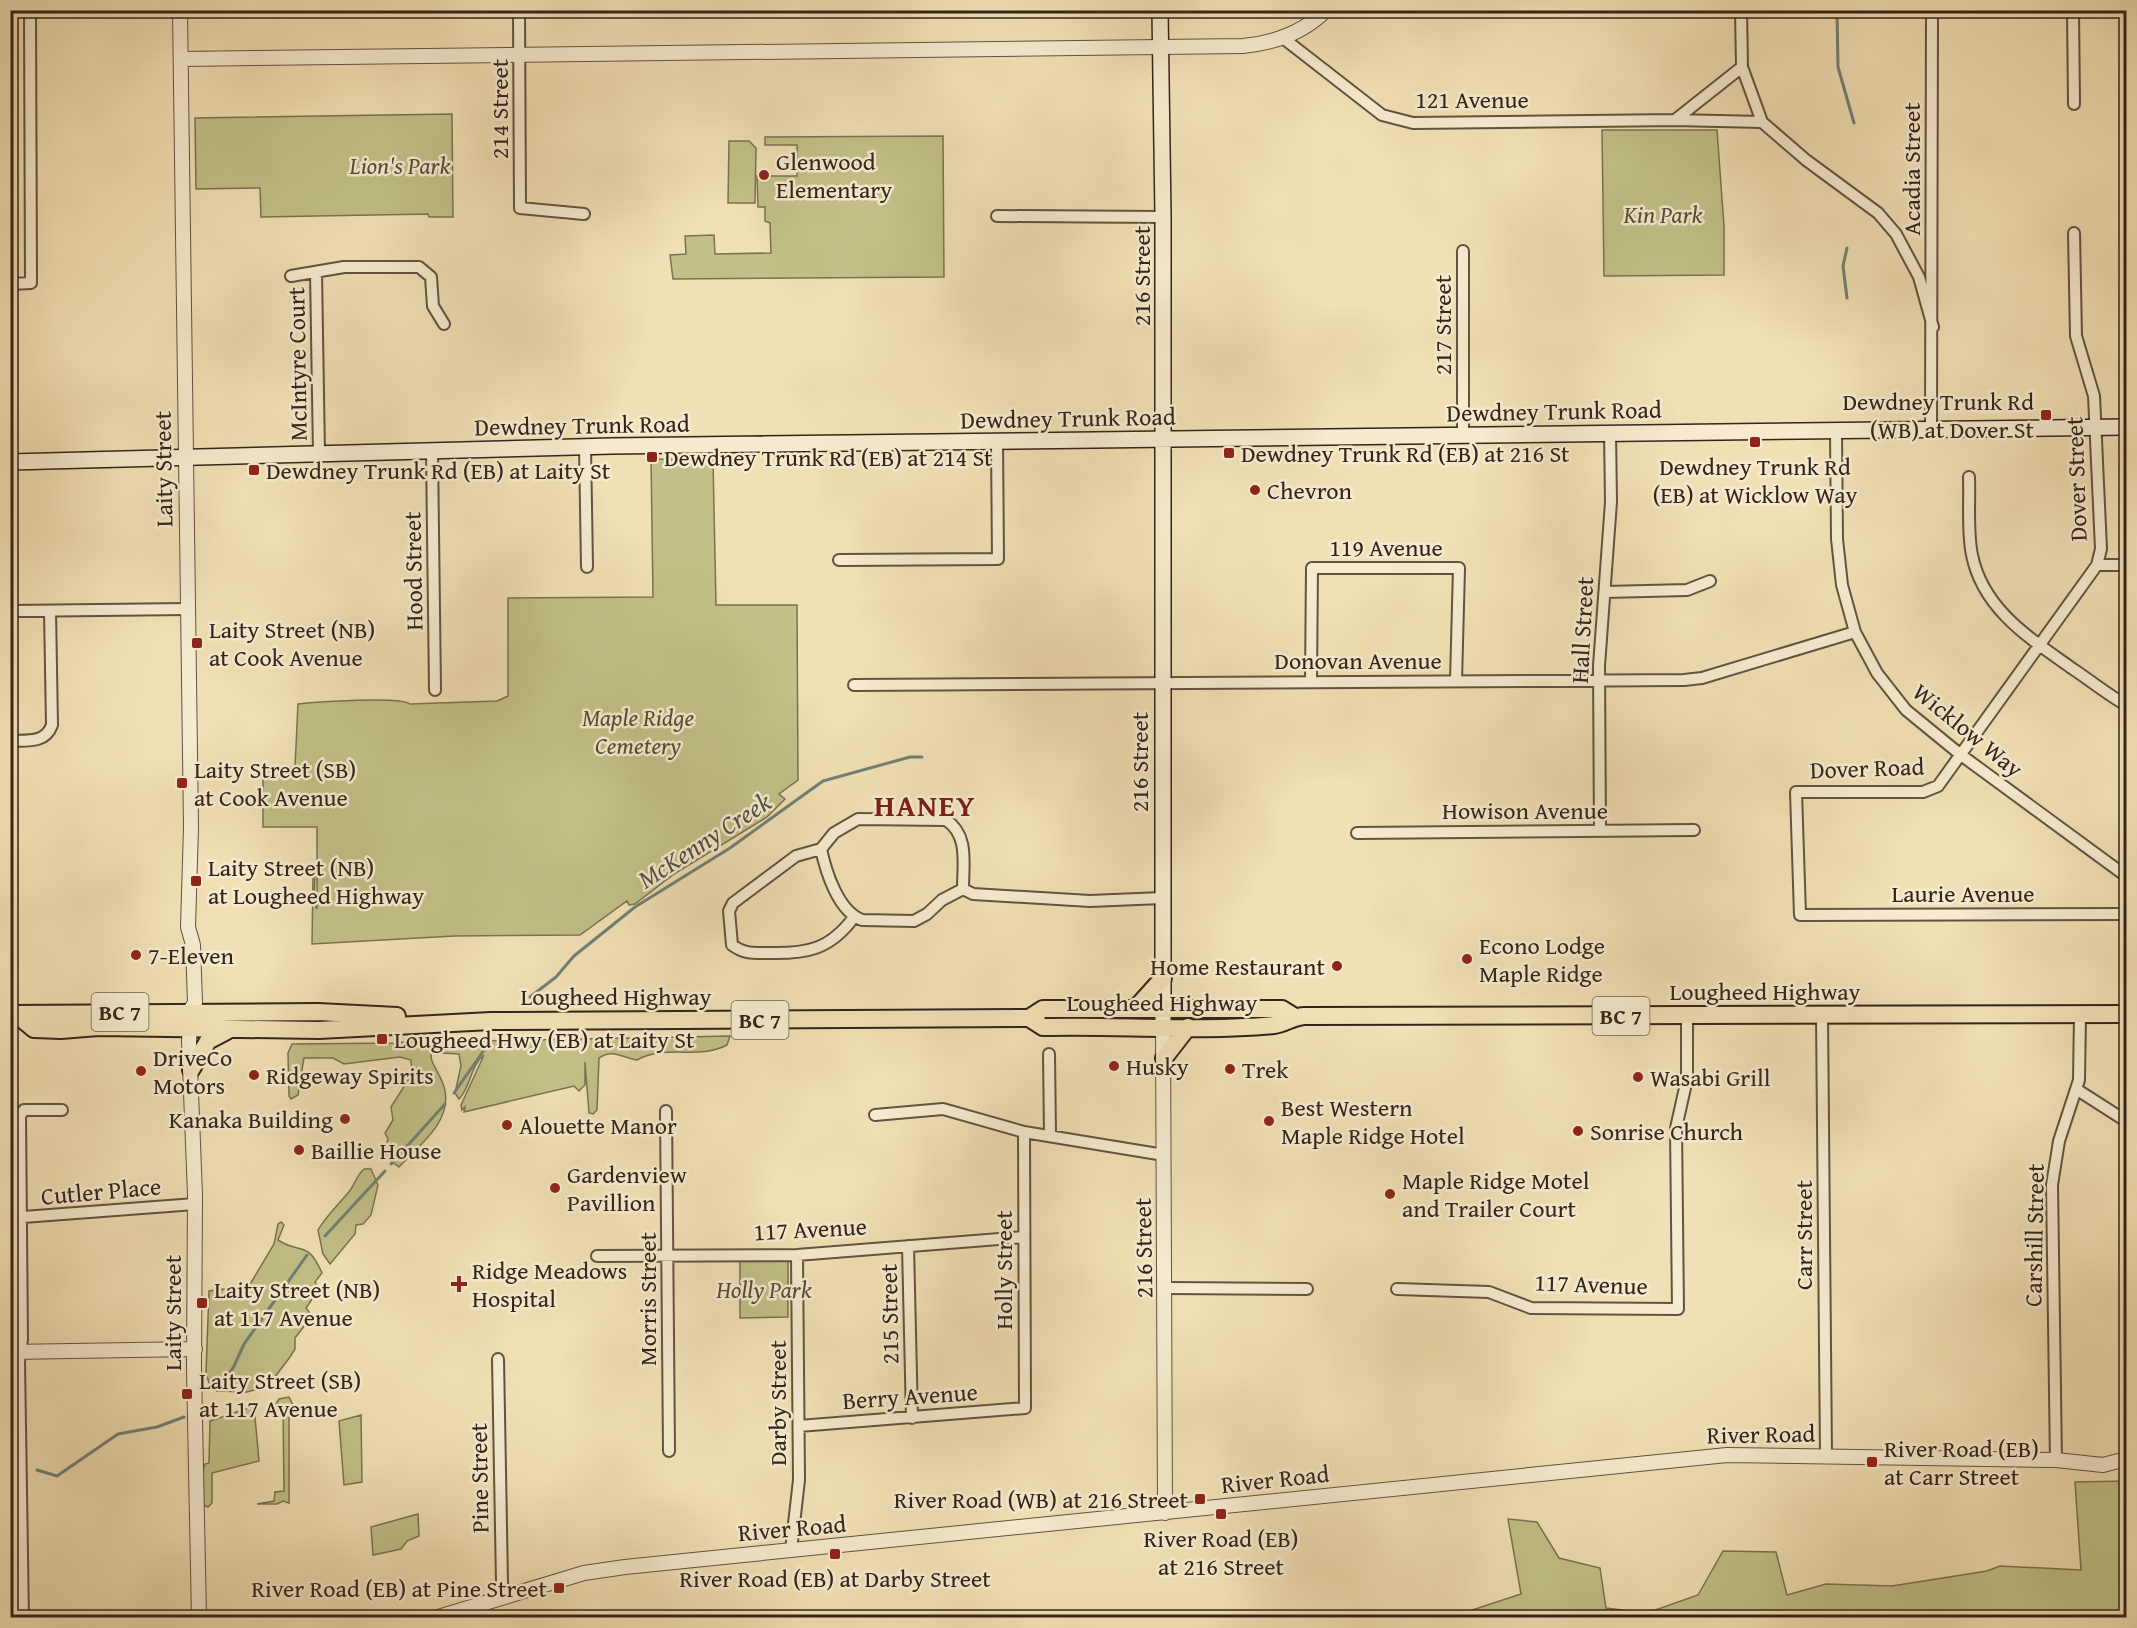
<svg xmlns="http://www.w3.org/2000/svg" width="2137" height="1628" font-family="'Gentium Book Plus',serif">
  <rect width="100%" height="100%" fill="#f1e0b5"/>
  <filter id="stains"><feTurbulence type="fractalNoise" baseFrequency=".00333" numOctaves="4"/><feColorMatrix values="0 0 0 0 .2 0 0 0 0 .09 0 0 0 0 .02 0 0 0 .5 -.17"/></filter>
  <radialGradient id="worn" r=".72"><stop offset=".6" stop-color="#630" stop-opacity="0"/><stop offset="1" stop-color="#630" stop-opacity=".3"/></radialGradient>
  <!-- green -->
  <path fill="#c2c088" stroke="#7a7251" stroke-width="1.5" d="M 452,114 L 453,217 L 429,217 L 428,214 L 261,217 L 260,188 L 196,189 L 195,118 Z
    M 1602,130 L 1717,130 L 1724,226 L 1724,275 L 1604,276 Z
    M 943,136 L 944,277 L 673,279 L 670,255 L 686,254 L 685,236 L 714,235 L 715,254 L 771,253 L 770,223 L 765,221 L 765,207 L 758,207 L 757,176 L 797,176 L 797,145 L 765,145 L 765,137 Z
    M 729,141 L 749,141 L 756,148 L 755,203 L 728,203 Z
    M 651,459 L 713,460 L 716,605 L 797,605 L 798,780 L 779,794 L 785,799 L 767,817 L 674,874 L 635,904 L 629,905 L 627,901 L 580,935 L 454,936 L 312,944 L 313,875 L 315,874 L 314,902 L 317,909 L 317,827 L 263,827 L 263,769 L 295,767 L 298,704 C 315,702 401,696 410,704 L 497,701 L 508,696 L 508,598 L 653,597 Z
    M 730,1036 L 727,1045 C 699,1060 665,1044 637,1060 C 622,1058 613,1048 599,1058 L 597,1110 L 593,1114 L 589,1113 L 585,1062 L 585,1085 L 579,1091 L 574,1086 L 464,1112 L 465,1107 L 462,1110 L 461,1105 L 484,1055 C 470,1066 471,1087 459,1099 L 455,1093 L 461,1066 L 459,1054 L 442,1053 L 441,1039 L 444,1039 L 477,1041 Z
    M 430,1039 C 434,1045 429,1053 432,1061 C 436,1071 443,1079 445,1091 C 451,1123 418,1146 399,1167 L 383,1155 L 388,1139 L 385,1133 L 393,1120 L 391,1107 L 412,1074 L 411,1060 L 400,1057 L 344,1064 L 333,1058 L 304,1058 L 298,1095 L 291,1099 L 289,1096 L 288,1053 L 292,1044 L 396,1043 Z
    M 364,1169 L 371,1169 L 378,1185 L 371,1215 L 363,1224 L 356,1225 L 355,1234 L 330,1264 L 323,1254 L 318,1230 C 326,1216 338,1205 348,1193 C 355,1185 356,1176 364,1169 Z
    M 281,1222 L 284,1225 L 278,1240 C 301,1255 307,1239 322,1273 L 315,1282 L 319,1289 L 306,1308 L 312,1316 L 295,1338 L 295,1349 L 290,1357 L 268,1386 L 247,1392 L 217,1391 L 210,1386 L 206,1373 L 209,1291 L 249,1286 L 274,1244 L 278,1224 Z
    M 740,1261 L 788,1261 L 788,1317 L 740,1318 Z
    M 289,1397 L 296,1411 L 289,1414 L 289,1503 L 283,1501 L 277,1504 L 257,1504 L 274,1501 L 275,1492 L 284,1491 L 283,1411 L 277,1411 L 276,1404 L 279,1399 Z
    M 254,1406 L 259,1461 L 212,1473 L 212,1503 L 208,1507 L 202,1504 L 202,1474 L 205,1464 L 209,1463 L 210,1421 Z
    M 361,1415 L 362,1482 L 344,1485 L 339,1421 Z
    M 2126,1481 L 2126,1610 L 2058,1618 L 1451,1617 L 1521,1594 L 1508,1519 L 1537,1522 L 1559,1558 L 1600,1568 L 1606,1608 L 1647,1613 L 1698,1595 L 1723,1551 L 1776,1552 L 1787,1595 L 1826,1584 L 1892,1586 L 1987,1571 L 2000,1566 L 2081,1570 L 2075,1482 Z
    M 418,1514 L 419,1536 L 407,1541 L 401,1549 L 373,1555 L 371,1527 Z"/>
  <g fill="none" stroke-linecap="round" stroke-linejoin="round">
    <!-- stream -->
    <path stroke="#718075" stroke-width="3" d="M 1837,10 L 1838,67 L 1854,123
      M 1847,298 L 1843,266 L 1847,248
      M 530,997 L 556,977 L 574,956 L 635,907 L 730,848 L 823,781 L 910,757 L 922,757
      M 454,1093 L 484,1050
      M 391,1164 L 445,1104
      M 325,1236 L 385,1171
      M 217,1390 L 233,1368 L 244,1344 L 307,1255
      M 10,1469 L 11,1469
      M 37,1470 L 57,1476 L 118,1434 L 157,1427 L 184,1417"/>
    <defs>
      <path id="minor" d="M 519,10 L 520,208 L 584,214
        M 1741,10 L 1742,67 L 1762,122
        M 2073,10 L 2074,104
        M 1283,38 L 1382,115 L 1413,123 L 1675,120 L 1762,122 L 1806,160 L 1878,213 L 1896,234 L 1919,277 L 1933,327
        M 1675,120 L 1742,67
        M 997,216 L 1163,217
        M 2074,233 L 2076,336 L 2094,396 L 2101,549 L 2097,565 L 1938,786 L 1923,792 L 1796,792 L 1800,915 L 2126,914
        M 316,272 L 319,454
        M 291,276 L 344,267 L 419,267 L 431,277 L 433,306 L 444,324
        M 10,284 L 31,283 L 30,10
        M 1931,429 L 1932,10
        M 1836,430 L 1837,539 L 1842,585 L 1855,632 L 1877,673 L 1906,710 L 1961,755 L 2126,876
        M 1463,434 L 1463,251
        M 585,446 L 587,567
        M 432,451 L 435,690
        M 1969,477 C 1970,502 1967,531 1972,555 C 1983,610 2031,639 2073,669 C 2091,681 2108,695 2126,705
        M 839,560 L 998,559 L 997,441
        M 2097,565 L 2126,565
        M 1605,592 L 1687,590 L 1710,581
        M 10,611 L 188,609
        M 1311,681 L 1312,568 L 1459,568 L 1456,681
        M 854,685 L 1684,680 L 1702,678 L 1855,632
        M 10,741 C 27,740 45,744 52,725 L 50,611
        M 1600,831 L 1599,666 L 1611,502 L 1610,432
        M 1357,833 L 1694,830
        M 821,849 C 826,872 838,911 862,920 L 914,921 L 927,914 L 942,900 L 963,889 L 973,894 L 1090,901 L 1162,898
        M 821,849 L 796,856 L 733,903 L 729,911 L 732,945 C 744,954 753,953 768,953 C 806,954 830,950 854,917
        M 821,849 L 834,833 L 858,819 L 946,820 C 969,835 963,863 963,889
        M 1822,1015 L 1826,1455
        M 1049,1054 L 1050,1135
        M 2076,1089 L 2126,1121
        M 666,1111 L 669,1451
        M 875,1115 L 943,1109 L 1024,1132 L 1164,1155
        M 10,1218 L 195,1204
        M 908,1246 L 912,1418
        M 597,1256 L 797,1255 L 1024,1237
        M 1166,1288 L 1307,1289
        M 1397,1289 L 1489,1292 L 1531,1308 L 1678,1309 L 1676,1128 L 1687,1079 L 1687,1016
        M 498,1359 L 502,1583 L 505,1596
        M 799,1426 L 1025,1408 L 1024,1132
        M 2056,1460 L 2052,1185 L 2059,1141 L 2079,1080 L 2080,1015
        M 791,1550 L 799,1480 L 797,1255
        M 23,1618 L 19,1362 L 22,1339 L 20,1116 L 24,1110 L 62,1110"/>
      <path id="tertiary" d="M 180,10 L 191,827 L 188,927 L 193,945 L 195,1003 L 191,1009 L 189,1041 L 195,1195 L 194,1369 L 199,1618
        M 181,59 L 1243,46 C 1274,43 1303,33 1326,10
        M 1163,1026 L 1165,1513
        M 10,1352 L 195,1349
        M 435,1618 L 584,1573 L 625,1567 L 1727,1455 L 2056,1460 L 2103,1465 L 2126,1459"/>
      <path id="secondary" d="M 1160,10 L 1163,217 L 1163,1026
        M 10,462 L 612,446 L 2126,427"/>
      <path id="trunk" d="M 1136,1008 L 1163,978
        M 10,1014 L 318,1012 L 397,1016
        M 16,1014 L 34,1029 L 61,1030 L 98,1027 L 319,1030 L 491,1021 L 1029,1018 L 1043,1027 C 1119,1025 1198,1032 1274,1025 C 1284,1024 1292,1017 1304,1016 L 2126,1014
        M 1029,1018 L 1043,1009 L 1282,1009 L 1295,1017
        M 1164,1058 L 1188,1027
        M 191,1070 L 208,1041 L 227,1031"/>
    </defs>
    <!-- minor casing -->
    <use href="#minor" stroke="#625341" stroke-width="14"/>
    <!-- tertiary casing -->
    <use href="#tertiary" stroke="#625341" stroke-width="16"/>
    <!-- secondary casing -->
    <use href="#secondary" stroke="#33241a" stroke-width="18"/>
    <!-- trunk casing -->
    <use href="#trunk" stroke="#33241a" stroke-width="20"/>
    <!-- minor -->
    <use href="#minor" stroke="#f6ebcf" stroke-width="10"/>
    <!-- tertiary -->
    <use href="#tertiary" stroke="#f6ebcf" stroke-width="14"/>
    <!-- secondary -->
    <use href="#secondary" stroke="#f6ebcf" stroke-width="15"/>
    <!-- trunk -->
    <use href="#trunk" stroke="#f1e0b5" stroke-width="16"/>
  </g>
  <!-- markers -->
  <g fill="#8f2418" stroke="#f6ebcf" stroke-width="2">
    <circle cx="764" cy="175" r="6"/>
    <rect x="2040" y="409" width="12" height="12" rx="3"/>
    <rect x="1749" y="436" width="12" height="12" rx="3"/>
    <rect x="1223" y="447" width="12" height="12" rx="3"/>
    <rect x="646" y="451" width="12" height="12" rx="3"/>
    <rect x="248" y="464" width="12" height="12" rx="3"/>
    <circle cx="1255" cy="490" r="6"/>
    <rect x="191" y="637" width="12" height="12" rx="3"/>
    <rect x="176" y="777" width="12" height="12" rx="3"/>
    <rect x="190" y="875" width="12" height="12" rx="3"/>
    <circle cx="136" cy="955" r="6"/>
    <circle cx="1467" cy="959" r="6"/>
    <circle cx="1337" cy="966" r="6"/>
    <rect x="376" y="1033" width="12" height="12" rx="3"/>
    <circle cx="1114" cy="1066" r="6"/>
    <circle cx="1230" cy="1069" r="6"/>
    <circle cx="141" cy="1071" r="6"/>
    <circle cx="254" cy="1075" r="6"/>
    <circle cx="1638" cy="1077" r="6"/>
    <circle cx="345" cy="1119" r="6"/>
    <circle cx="1269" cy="1121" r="6"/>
    <circle cx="507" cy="1125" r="6"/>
    <circle cx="1578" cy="1131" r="6"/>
    <circle cx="299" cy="1150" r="6"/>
    <circle cx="555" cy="1188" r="6"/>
    <circle cx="1390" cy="1194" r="6"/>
    <path d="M456 1275h6v6h6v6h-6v6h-6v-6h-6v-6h6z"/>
    <rect x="196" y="1297" width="12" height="12" rx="3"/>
    <rect x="181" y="1388" width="12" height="12" rx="3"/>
    <rect x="1866" y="1456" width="12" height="12" rx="3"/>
    <rect x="1194" y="1493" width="12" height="12" rx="3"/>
    <rect x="1215" y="1508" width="12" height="12" rx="3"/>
    <rect x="829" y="1548" width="12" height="12" rx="3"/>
    <rect x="553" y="1582" width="12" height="12" rx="3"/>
  </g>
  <g text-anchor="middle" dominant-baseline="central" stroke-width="5" stroke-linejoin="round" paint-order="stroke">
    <!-- shield labels -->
    <g fill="#f6ebcf" stroke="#6e6050" stroke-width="1.5">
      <rect x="91.5" y="993" width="57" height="38" rx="4.5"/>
      <rect x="1592.5" y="997" width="57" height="38" rx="4.5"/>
      <rect x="731.5" y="1001" width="57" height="38" rx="4.5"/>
    </g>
    <g font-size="22" font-weight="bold" fill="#33241a">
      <text x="120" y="1012">BC 7</text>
      <text x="1621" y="1016">BC 7</text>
      <text x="760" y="1020">BC 7</text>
    </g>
    <!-- street labels -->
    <g font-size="24" fill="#33241a" stroke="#f6ebcf">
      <text x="1472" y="99">121 Avenue</text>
      <text transform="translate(499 109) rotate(-90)">214 Street</text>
      <text transform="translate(1911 169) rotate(-90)">Acadia Street</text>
      <text transform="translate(1141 276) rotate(-90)">216 Street</text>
      <text transform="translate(1442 325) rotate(-90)">217 Street</text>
      <text transform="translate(297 364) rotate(-91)">McIntyre Court</text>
      <text transform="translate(1554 411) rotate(-1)">Dewdney Trunk Road</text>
      <text transform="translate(1068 418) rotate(-1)">Dewdney Trunk Road</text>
      <text transform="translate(582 425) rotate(-1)">Dewdney Trunk Road</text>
      <text transform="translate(163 469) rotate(-91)">Laity Street</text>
      <text transform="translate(2076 479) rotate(-92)">Dover Street</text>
      <text x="1386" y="547">119 Avenue</text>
      <text transform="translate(413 571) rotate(-91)">Hood Street</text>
      <text transform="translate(1582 630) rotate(-87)">Hall Street</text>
      <text x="1358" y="660">Donovan Avenue</text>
      <text transform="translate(1968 730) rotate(39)">Wicklow Way</text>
      <text transform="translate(1139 762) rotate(-90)">216 Street</text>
      <text transform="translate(1867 768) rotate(-2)">Dover Road</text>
      <text x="1525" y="810">Howison Avenue</text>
      <text x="1963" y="893">Laurie Avenue</text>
      <text x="1765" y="991">Lougheed Highway</text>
      <text x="616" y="996">Lougheed Highway</text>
      <text x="1162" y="1002">Lougheed Highway</text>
      <text transform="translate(101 1191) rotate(-5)">Cutler Place</text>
      <text transform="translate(810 1229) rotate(-3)">117 Avenue</text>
      <text transform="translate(1803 1235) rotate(-90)">Carr Street</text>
      <text transform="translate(2034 1235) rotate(-89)">Carshill Street</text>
      <text transform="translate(1143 1248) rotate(-91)">216 Street</text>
      <text transform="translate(1003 1270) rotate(-90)">Holly Street</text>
      <text transform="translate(1591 1284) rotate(2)">117 Avenue</text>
      <text transform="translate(647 1299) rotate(-90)">Morris Street</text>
      <text transform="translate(172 1313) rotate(-90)">Laity Street</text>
      <text transform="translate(889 1314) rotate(-91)">215 Street</text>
      <text transform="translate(910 1396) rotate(-4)">Berry Avenue</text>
      <text transform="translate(777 1403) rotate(-90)">Darby Street</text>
      <text transform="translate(1761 1434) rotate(-1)">River Road</text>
      <text transform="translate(479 1478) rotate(-91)">Pine Street</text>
      <text transform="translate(1275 1479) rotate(-6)">River Road</text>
      <text transform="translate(792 1528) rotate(-5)">River Road</text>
    </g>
    <!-- poi labels -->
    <g font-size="24" fill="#33241a" stroke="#f6ebcf" text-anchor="start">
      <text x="776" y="161">Glenwood<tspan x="776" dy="28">Elementary</tspan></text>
      <text x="2034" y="401" text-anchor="end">Dewdney Trunk Rd<tspan x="2034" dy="28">(WB) at Dover St</tspan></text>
      <text x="1241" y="453">Dewdney Trunk Rd (EB) at 216 St</text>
      <text x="664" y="457">Dewdney Trunk Rd (EB) at 214 St</text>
      <text x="1755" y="466" text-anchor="middle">Dewdney Trunk Rd<tspan x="1755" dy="28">(EB) at Wicklow Way</tspan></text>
      <text x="266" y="470">Dewdney Trunk Rd (EB) at Laity St</text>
      <text x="1267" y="490">Chevron</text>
      <text x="209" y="629">Laity Street (NB)<tspan x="209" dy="28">at Cook Avenue</tspan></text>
      <text x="194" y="769">Laity Street (SB)<tspan x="194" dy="28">at Cook Avenue</tspan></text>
      <text x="208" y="867">Laity Street (NB)<tspan x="208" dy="28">at Lougheed Highway</tspan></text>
      <text x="1479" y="945">Econo Lodge<tspan x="1479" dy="28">Maple Ridge</tspan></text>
      <text x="148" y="955">7-Eleven</text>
      <text x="1325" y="966" text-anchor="end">Home Restaurant</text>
      <text x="394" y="1039">Lougheed Hwy (EB) at Laity St</text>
      <text x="153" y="1057">DriveCo<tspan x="153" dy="28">Motors</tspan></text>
      <text x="1126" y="1066">Husky</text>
      <text x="1242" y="1069">Trek</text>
      <text x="266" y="1075">Ridgeway Spirits</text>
      <text x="1650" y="1077">Wasabi Grill</text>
      <text x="1281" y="1107">Best Western<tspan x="1281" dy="28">Maple Ridge Hotel</tspan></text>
      <text x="333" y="1119" text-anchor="end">Kanaka Building</text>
      <text x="519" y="1125">Alouette Manor</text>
      <text x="1590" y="1131">Sonrise Church</text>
      <text x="311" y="1150">Baillie House</text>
      <text x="567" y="1174">Gardenview<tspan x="567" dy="28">Pavillion</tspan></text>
      <text x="1402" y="1180">Maple Ridge Motel<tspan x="1402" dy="28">and Trailer Court</tspan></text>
      <text x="472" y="1270">Ridge Meadows<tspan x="472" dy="28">Hospital</tspan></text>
      <text x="214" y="1289">Laity Street (NB)<tspan x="214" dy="28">at 117 Avenue</tspan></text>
      <text x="199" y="1380">Laity Street (SB)<tspan x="199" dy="28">at 117 Avenue</tspan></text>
      <text x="1884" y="1448">River Road (EB)<tspan x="1884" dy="28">at Carr Street</tspan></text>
      <text x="1188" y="1499" text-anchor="end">River Road (WB) at 216 Street</text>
      <text x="1221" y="1538" text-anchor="middle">River Road (EB)<tspan x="1221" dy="28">at 216 Street</tspan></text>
      <text x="835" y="1578" text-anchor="middle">River Road (EB) at Darby Street</text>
      <text x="547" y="1588" text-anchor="end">River Road (EB) at Pine Street</text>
    </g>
    <!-- park labels -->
    <g font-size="24" font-style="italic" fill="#574b36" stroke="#f6ebcf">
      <text x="400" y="165">Lion's Park</text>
      <text x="1663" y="214">Kin Park</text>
      <text x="638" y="717">Maple Ridge<tspan x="638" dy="28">Cemetery</tspan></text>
      <text x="764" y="1289">Holly Park</text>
    </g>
    <!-- water labels -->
    <g font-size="26" font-style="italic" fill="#525247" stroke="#f6ebcf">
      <text transform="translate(704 840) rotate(-33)">McKenny Creek</text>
    </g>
    <!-- district labels -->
    <g font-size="30" font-weight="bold" letter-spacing="1.5" fill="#7a1f14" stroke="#f6ebcf">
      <text x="925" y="805">HANEY</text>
    </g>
  </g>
  <!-- margin -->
  <rect width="2137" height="1628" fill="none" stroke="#f1e0b5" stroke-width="36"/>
  <rect x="12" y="12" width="2113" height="1604" fill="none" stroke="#33241a" stroke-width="3"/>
  <rect x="18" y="18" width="2101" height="1592" fill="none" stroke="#33241a" stroke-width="1.5"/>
  <rect width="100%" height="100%" filter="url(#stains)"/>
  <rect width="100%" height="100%" fill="url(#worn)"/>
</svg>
